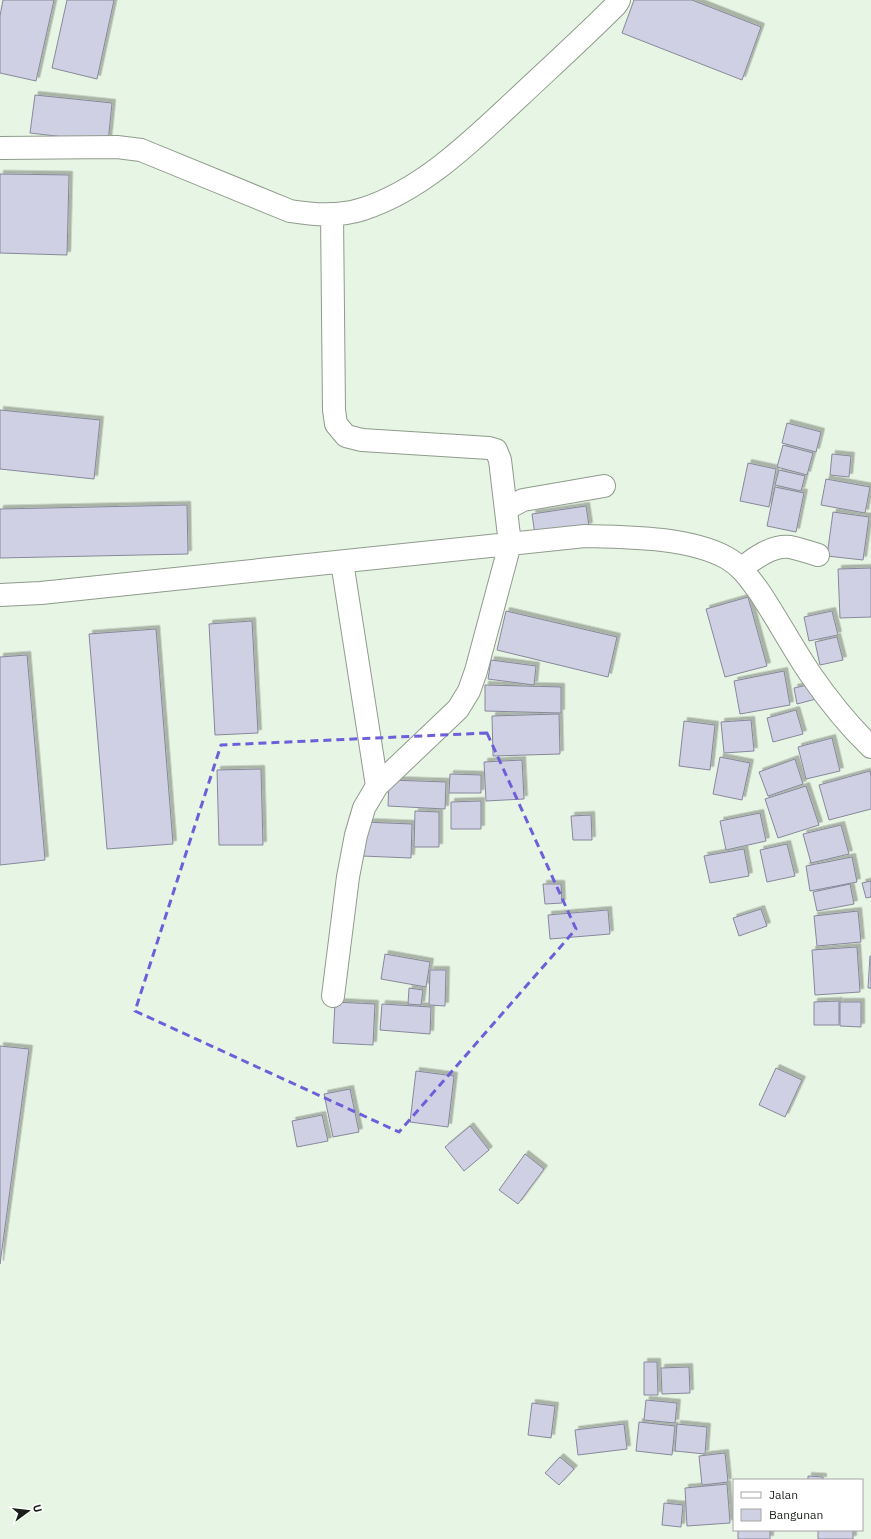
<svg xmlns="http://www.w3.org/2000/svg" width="871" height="1539" font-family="'IBM Plex Sans',sans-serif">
  <defs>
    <filter id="shadow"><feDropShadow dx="3.5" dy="-3.5" stdDeviation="0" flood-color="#0004"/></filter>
  </defs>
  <rect width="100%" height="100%" fill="#e7f5e4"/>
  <!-- building -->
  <path fill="#d0d0e4" stroke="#87889a" filter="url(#shadow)" d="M 3,0 L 54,0 L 36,81 L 0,73 L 0,16 Z
    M 67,0 L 114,0 L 97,79 L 52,68 Z
    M 634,0 L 692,0 L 761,27 L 742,80 L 622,33 Z
    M 35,95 L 112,103 L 108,142 L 30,133 Z
    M 0,174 L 69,175 L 67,255 L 0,253 Z
    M 0,410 L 100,420 L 94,479 L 0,469 Z
    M 787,423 L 821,432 L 816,452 L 782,443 Z
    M 783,445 L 813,453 L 807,475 L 777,467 Z
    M 832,454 L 851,456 L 849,477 L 830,475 Z
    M 748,463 L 776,469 L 769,507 L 740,501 Z
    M 779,470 L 805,476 L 801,491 L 775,485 Z
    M 826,479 L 870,487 L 865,513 L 821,505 Z
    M 775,487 L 804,493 L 796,532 L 767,526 Z
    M 187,505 L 188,554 L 0,558 L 0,509 Z
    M 586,506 L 589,526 L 535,535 L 532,514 Z
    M 833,512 L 869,517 L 863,560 L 827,556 Z
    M 871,568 L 871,617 L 840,618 L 838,569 Z
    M 748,597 L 767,666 L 725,677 L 706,609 Z
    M 506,611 L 617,637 L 608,677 L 497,650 Z
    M 832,611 L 838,635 L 809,641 L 804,617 Z
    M 252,621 L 258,733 L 215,735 L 209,624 Z
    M 156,629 L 173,844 L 107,849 L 89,634 Z
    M 837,637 L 843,660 L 820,665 L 815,642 Z
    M 27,655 L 45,860 L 0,865 L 0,657 Z
    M 491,660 L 536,666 L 534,685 L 488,679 Z
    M 784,671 L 790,705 L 740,714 L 734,681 Z
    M 812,684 L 816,699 L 797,704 L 794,688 Z
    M 485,685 L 561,687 L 561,713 L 485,711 Z
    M 796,710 L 803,734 L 773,742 L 767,718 Z
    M 559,714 L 560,754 L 493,756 L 492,716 Z
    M 751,720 L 754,751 L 724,753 L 721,722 Z
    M 684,721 L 715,725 L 710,770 L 679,766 Z
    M 832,738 L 840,771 L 806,779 L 798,747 Z
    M 720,757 L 750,763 L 742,800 L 713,794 Z
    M 795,759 L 803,784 L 768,796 L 759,772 Z
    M 522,760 L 524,799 L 486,801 L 484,762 Z
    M 261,769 L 263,845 L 219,845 L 217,770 Z
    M 870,771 L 871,776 L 871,809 L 829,820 L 819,785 Z
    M 450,774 L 481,775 L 481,793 L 449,793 Z
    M 389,780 L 446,782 L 445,809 L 388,806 Z
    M 806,786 L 819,825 L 778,838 L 765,799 Z
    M 481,801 L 481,829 L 451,829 L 451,802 Z
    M 415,811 L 439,812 L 439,847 L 414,847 Z
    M 760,813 L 766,841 L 726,850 L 720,821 Z
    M 591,815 L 592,840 L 573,840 L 571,816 Z
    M 363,822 L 412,824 L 411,858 L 362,856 Z
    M 841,825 L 849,854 L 811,863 L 803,834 Z
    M 787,844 L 795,876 L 767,882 L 760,850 Z
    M 744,849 L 749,876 L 710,883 L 704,856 Z
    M 852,857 L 857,882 L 810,891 L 806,866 Z
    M 871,881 L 871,897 L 866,898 L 862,883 Z
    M 543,884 L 561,884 L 562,903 L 545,904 Z
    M 850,884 L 854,904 L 817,911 L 813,892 Z
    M 761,909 L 767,926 L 739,936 L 733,918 Z
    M 608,910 L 610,934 L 550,939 L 548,915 Z
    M 858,911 L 861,942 L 817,946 L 814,916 Z
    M 857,947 L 860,992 L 815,995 L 812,950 Z
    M 385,954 L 430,962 L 426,987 L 381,979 Z
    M 870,956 L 871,956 L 871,988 L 868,988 Z
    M 430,970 L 446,970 L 445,1006 L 429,1005 Z
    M 409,988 L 423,990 L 421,1005 L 408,1004 Z
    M 839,1001 L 839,1025 L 814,1025 L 814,1002 Z
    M 335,1002 L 375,1004 L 373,1045 L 333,1043 Z
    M 840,1002 L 861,1002 L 861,1027 L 840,1026 Z
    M 382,1004 L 431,1007 L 430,1034 L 380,1030 Z
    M 0,1046 L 29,1049 L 0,1264 Z
    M 776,1068 L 802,1080 L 785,1117 L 759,1105 Z
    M 416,1071 L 454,1076 L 448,1127 L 410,1122 Z
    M 350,1089 L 359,1132 L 333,1137 L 324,1094 Z
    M 322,1115 L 328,1141 L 297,1147 L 292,1121 Z
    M 470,1126 L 489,1150 L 464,1171 L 445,1147 Z
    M 525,1154 L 544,1169 L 518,1204 L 499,1190 Z
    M 644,1362 L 657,1362 L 658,1395 L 644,1395 Z
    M 689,1367 L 690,1393 L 662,1394 L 661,1368 Z
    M 646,1400 L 677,1403 L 675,1423 L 644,1420 Z
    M 532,1403 L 555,1406 L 551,1438 L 528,1435 Z
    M 639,1422 L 675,1426 L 672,1455 L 636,1451 Z
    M 624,1424 L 627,1449 L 578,1455 L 575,1430 Z
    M 677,1424 L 707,1427 L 705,1454 L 675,1451 Z
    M 725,1453 L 728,1482 L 702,1485 L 699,1456 Z
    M 560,1457 L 574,1469 L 559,1485 L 545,1473 Z
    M 808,1476 L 823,1477 L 823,1480 L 808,1480 Z
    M 727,1484 L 730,1523 L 687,1526 L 685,1488 Z
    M 664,1503 L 683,1505 L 681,1527 L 662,1525 Z
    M 738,1530 L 770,1530 L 770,1539 L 738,1539 Z
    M 818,1530 L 853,1530 L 853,1539 L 818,1539 Z"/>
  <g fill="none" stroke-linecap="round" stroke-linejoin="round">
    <defs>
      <path id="minor" d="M 0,148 L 117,147 L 141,150 L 290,211 C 314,215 339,217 363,209 C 423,190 474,139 519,97 C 552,66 585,36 616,5 L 619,0
        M 332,214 L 334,410 L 336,424 L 346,436 L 362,440 L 489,448 L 496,450 L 500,460 L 510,544 L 476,671 L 469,691 L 458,709 L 377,786 L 364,808 L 356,835 L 348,877 L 333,996
        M 506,509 L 523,500 L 604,486
        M 342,562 L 377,786
        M 742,568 C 755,558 772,545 790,547 C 799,549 809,552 818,555
        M 0,595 L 41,593 L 585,536 C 628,537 689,537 727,558 C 741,566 749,578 758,590 C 777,618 792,647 811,675 C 829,701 848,725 871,747"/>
    </defs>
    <!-- minor casing -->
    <use href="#minor" stroke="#8f9b8c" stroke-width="24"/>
    <!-- minor -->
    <use href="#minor" stroke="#fff" stroke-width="22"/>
  </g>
  <!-- marked area -->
  <path fill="none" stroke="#6d5fd9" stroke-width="3" stroke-dasharray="8 5" stroke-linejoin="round" d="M 487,733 L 576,929 L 399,1132 L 135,1011 L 221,745 Z"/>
  <!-- legend -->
  <rect x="733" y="1479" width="130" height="52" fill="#ffffff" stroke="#a3a5a3"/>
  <rect x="741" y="1492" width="20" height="6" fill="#ffffff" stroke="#a3a5a3"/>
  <text x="769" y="1499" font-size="12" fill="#1a1f19">Jalan</text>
  <rect x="741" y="1509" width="20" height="12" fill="#d0d0e4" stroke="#a3a5a3"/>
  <text x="769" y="1519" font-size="12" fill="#1a1f19">Bangunan</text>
  <!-- north arrow -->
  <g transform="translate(28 1511) rotate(75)" stroke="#ffffff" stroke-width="3" paint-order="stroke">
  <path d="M0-3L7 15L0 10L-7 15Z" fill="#1a1f19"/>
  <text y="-6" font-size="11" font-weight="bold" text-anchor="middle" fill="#1a1f19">U</text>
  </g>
</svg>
